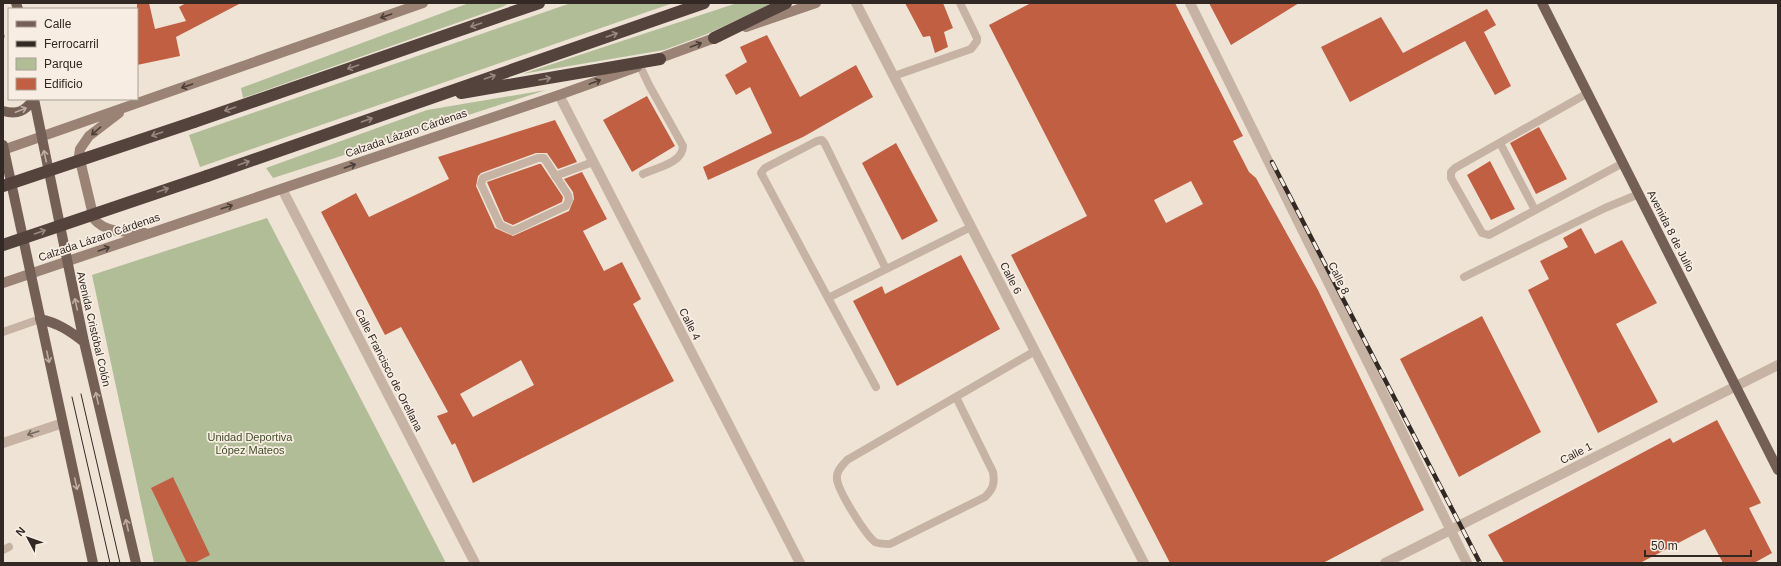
<svg xmlns="http://www.w3.org/2000/svg" width="1781" height="566" font-family="Arial,sans-serif">
  <rect width="100%" height="100%" fill="#efe3d6"/>
  <!-- green -->
  <path fill="#b1bd97" d="M 469,3 L 510,3 L 502,7 L 243,98 L 241,88 Z
    M 571,3 L 673,3 L 200,167 L 189,135 Z
    M 737,3 L 773,3 L 707,34 L 664,50 L 522,74 Z
    M 546,90 L 273,178 L 266,168 L 427,110 Z
    M 267,218 L 446,563 L 154,563 L 92,275 Z"/>
  <!-- building -->
  <path fill="#c15f42" fill-rule="evenodd" d="M 137,3 L 149,3 L 155,29 L 186,21 L 179,7 L 186,3 L 241,3 L 176,37 L 180,56 L 137,65 Z
    M 905,3 L 943,3 L 953,28 L 944,32 L 948,47 L 935,53 L 930,36 L 923,37 Z
    M 1031,3 L 1175,3 L 1243,136 L 1233,141 L 1249,172 L 1256,178 L 1318,290 L 1424,510 L 1323,563 L 1170,563 L 1011,255 L 1087,216 L 989,25 ZM 1191,181 L 1203,204 L 1166,223 L 1154,200 Z
    M 1209,3 L 1299,3 L 1231,45 Z
    M 1487,9 L 1496,25 L 1484,32 L 1511,86 L 1495,95 L 1465,41 L 1350,102 L 1321,47 L 1381,17 L 1403,53 Z
    M 767,35 L 800,97 L 856,65 L 873,97 L 803,137 L 708,180 L 703,167 L 772,133 L 750,87 L 736,95 L 725,75 L 747,62 L 740,47 Z
    M 647,96 L 675,146 L 632,172 L 603,120 Z
    M 555,120 L 577,162 L 558,169 L 547,153 L 536,153 L 481,173 L 478,176 L 476,186 L 495,228 L 513,236 L 569,211 L 574,199 L 573,192 L 564,179 L 582,172 L 607,219 L 583,231 L 604,271 L 622,262 L 641,299 L 633,304 L 674,381 L 473,483 L 455,443 L 452,445 L 437,416 L 448,412 L 401,327 L 385,335 L 321,212 L 356,193 L 369,217 L 449,179 L 438,157 ZM 521,360 L 534,385 L 473,417 L 460,394 Z
    M 1539,127 L 1567,179 L 1536,194 L 1510,143 Z
    M 896,143 L 938,221 L 902,240 L 862,163 Z
    M 1490,161 L 1515,209 L 1491,220 L 1467,175 Z
    M 539,164 L 541,164 L 563,197 L 562,202 L 513,225 L 504,221 L 487,182 Z
    M 1581,228 L 1595,254 L 1622,240 L 1657,303 L 1616,324 L 1658,402 L 1598,433 L 1528,290 L 1549,279 L 1540,261 L 1568,247 L 1563,238 Z
    M 961,255 L 1000,329 L 897,386 L 853,301 L 882,286 L 885,294 Z
    M 1482,316 L 1541,432 L 1459,477 L 1400,359 Z
    M 1717,420 L 1761,503 L 1749,508 L 1772,553 L 1754,563 L 1723,563 L 1705,529 L 1640,563 L 1504,563 L 1488,535 L 1670,438 L 1673,443 Z
    M 173,477 L 210,555 L 194,563 L 187,563 L 151,488 Z"/>
  <g fill="none" stroke-linecap="round" stroke-linejoin="round">
    <!-- lane -->
    <path stroke="#c6b3a3" stroke-width="8" d="M 640,66 L 649,85 L 683,146 C 683,163 656,168 643,174
      M 894,76 L 971,49 L 977,41 L 977,38 L 960,3
      M 1588,93 L 1455,168 L 1451,172 L 1451,178 L 1482,233 L 1489,235 L 1623,163
      M 1500,143 L 1535,210
      M 538,158 L 544,158 L 568,195 L 569,200 L 566,206 L 513,231 L 500,225 L 481,184 L 483,178 Z
      M 555,176 L 593,162
      M 1464,277 L 1605,208 L 1639,194
      M 828,298 L 761,173 L 765,168 L 817,141 L 822,140 L 825,144 L 886,269
      M 3,332 L 40,319
      M 876,387 L 828,298 L 971,227
      M 956,397 L 993,472 C 995,484 993,489 985,497 L 890,544 C 885,544 879,544 875,542 C 865,534 838,491 837,479 C 836,471 842,466 847,460 L 1035,351
      M 3,550 L 9,547"/>
    <!-- street -->
    <path stroke="#c6b3a3" stroke-width="10" d="M 856,3 L 1144,563
      M 1190,3 L 1467,563
      M 559,95 L 800,563
      M 282,189 L 475,563
      M 3,443 L 63,423
      M 1385,563 L 1778,365"/>
    <!-- secondary -->
    <path stroke="#9a8275" stroke-width="10" d="M 746,27 L 816,3
      M 652,61 L 720,36
      M 119,113 L 89,136 L 80,149 L 79,156 L 94,219 C 105,233 128,232 145,233
      M 3,150 L 423,3
      M 3,283 L 559,95 L 637,67"/>
    <!-- primary -->
    <path stroke="#745f56" stroke-width="10" d="M 16,3 L 18,9
      M 1542,3 L 1778,470
      M 34,99 L 84,342 L 136,563
      M 3,111 C 18,115 25,111 34,99
      M 3,145 L 93,563
      M 40,319 C 58,323 70,331 84,342"/>
    <!-- highway -->
    <path stroke="#53433c" stroke-width="12" d="M 714,38 L 786,3
      M 461,93 L 660,59
      M 194,122 L 539,3
      M 207,176 L 704,3"/>
    <!-- tram -->
    <path stroke="#322925" stroke-width="1" d="M 3,30 L 4,37
      M 81,394 L 120,563
      M 72,397 L 110,563"/>
    <defs>
      <path id="rail" d="M 1272,162 L 1480,563"/>
    </defs>
    <!-- rail casing -->
    <use href="#rail" stroke="#322925" stroke-width="4.5"/>
    <!-- rail -->
    <use href="#rail" stroke="#f8ede2" stroke-width="3" stroke-dasharray="9" stroke-linecap="butt"/>
    <!-- highway-bridge -->
    <path stroke="#53433c" stroke-width="12" d="M 3,186 L 194,122
      M 3,245 L 207,176"/>
  </g>
  <!-- one-way arrows -->
  <defs><path id="oneway-shaft" d="M-6 0H5M1.5-3L5.5 0L1.5 3" fill="none" stroke-width="1.6" stroke-linecap="round" stroke-linejoin="round"/></defs>
  <g stroke="#4c3f39">
    <use href="#oneway-shaft" transform="translate(386 16) rotate(161)"/>
    <use href="#oneway-shaft" transform="translate(696 45) rotate(-20)"/>
    <use href="#oneway-shaft" transform="translate(595 82) rotate(-20)"/>
    <use href="#oneway-shaft" transform="translate(187 86) rotate(161)"/>
    <use href="#oneway-shaft" transform="translate(96 131) rotate(139)"/>
    <use href="#oneway-shaft" transform="translate(350 166) rotate(-19)"/>
    <use href="#oneway-shaft" transform="translate(227 207) rotate(-18)"/>
    <use href="#oneway-shaft" transform="translate(104 249) rotate(-19)"/>
  </g>
  <g stroke="#95877e">
    <use href="#oneway-shaft" transform="translate(476 25) rotate(161)"/>
    <use href="#oneway-shaft" transform="translate(612 35) rotate(-19)"/>
    <use href="#oneway-shaft" transform="translate(353 67) rotate(161)"/>
    <use href="#oneway-shaft" transform="translate(490 77) rotate(-19)"/>
    <use href="#oneway-shaft" transform="translate(545 79) rotate(-10)"/>
    <use href="#oneway-shaft" transform="translate(230 109) rotate(161)"/>
    <use href="#oneway-shaft" transform="translate(367 120) rotate(-19)"/>
    <use href="#oneway-shaft" transform="translate(157 134) rotate(161)"/>
    <use href="#oneway-shaft" transform="translate(244 163) rotate(-19)"/>
    <use href="#oneway-shaft" transform="translate(163 190) rotate(-19)"/>
    <use href="#oneway-shaft" transform="translate(40 232) rotate(-19)"/>
  </g>
  <g stroke="#bdada3">
    <use href="#oneway-shaft" transform="translate(21 110) rotate(-21)"/>
    <use href="#oneway-shaft" transform="translate(45 156) rotate(-102)"/>
    <use href="#oneway-shaft" transform="translate(76 304) rotate(-102)"/>
    <use href="#oneway-shaft" transform="translate(48 357) rotate(78)"/>
    <use href="#oneway-shaft" transform="translate(97 398) rotate(-103)"/>
    <use href="#oneway-shaft" transform="translate(76 484) rotate(78)"/>
    <use href="#oneway-shaft" transform="translate(127 525) rotate(-103)"/>
  </g>
  <use stroke="#75675e" href="#oneway-shaft" transform="translate(33 433) rotate(162)"/>
  <g text-anchor="middle" dominant-baseline="central" stroke-width="3.5" stroke-linejoin="round" paint-order="stroke">
    <!-- street labels -->
    <g font-size="11" fill="#322925" stroke="#f8ede2">
      <text transform="translate(406 133) rotate(-19)">Calzada Lázaro Cárdenas</text>
      <text transform="translate(1671 231) rotate(63)">Avenida 8 de Julio</text>
      <text transform="translate(99 237) rotate(-19)">Calzada Lázaro Cárdenas</text>
      <text transform="translate(1011 278) rotate(63)">Calle 6</text>
      <text transform="translate(1339 278) rotate(64)">Calle 8</text>
      <text transform="translate(690 324) rotate(63)">Calle 4</text>
      <text transform="translate(94 329) rotate(77)">Avenida Cristóbal Colón</text>
      <text transform="translate(389 370) rotate(63)">Calle Francisco de Orellana</text>
      <text transform="translate(1576 453) rotate(-27)">Calle 1</text>
    </g>
    <!-- park labels -->
    <g font-size="11" fill="#424f2a" stroke="#f8ede2">
      <text x="250" y="437">Unidad Deportiva<tspan x="250" dy="13">López Mateos</tspan></text>
    </g>
  </g>
  <!-- border -->
  <rect width="1781" height="566" fill="none" stroke="#322925" stroke-width="8"/>
  <!-- legend -->
  <rect x="8" y="8" width="130" height="92" fill="#f8ede2" stroke="#a99f96"/>
  <rect x="16" y="21" width="20" height="6" fill="#745f56" stroke="#a99f96"/>
  <text x="44" y="28" font-size="12" fill="#322925">Calle</text>
  <rect x="16" y="41" width="20" height="6" fill="#322925" stroke="#a99f96"/>
  <text x="44" y="48" font-size="12" fill="#322925">Ferrocarril</text>
  <rect x="16" y="58" width="20" height="12" fill="#b1bd97" stroke="#a99f96"/>
  <text x="44" y="68" font-size="12" fill="#322925">Parque</text>
  <rect x="16" y="78" width="20" height="12" fill="#c15f42" stroke="#a99f96"/>
  <text x="44" y="88" font-size="12" fill="#322925">Edificio</text>
  <!-- north arrow -->
  <g transform="translate(28 538) rotate(311)" stroke="#f8ede2" stroke-width="3" paint-order="stroke">
  <path d="M0-3L7 15L0 10L-7 15Z" fill="#322925"/>
  <text y="-6" font-size="11" font-weight="bold" text-anchor="middle" fill="#322925">N</text>
  </g>
  <!-- scale -->
  <path d="M1645 550v6h106v-6" fill="none" stroke="#322925" stroke-width="2"/>
  <text x="1651" y="550" font-size="12" fill="#322925" stroke="#f8ede2" stroke-width="3" paint-order="stroke">50 m</text>
</svg>
